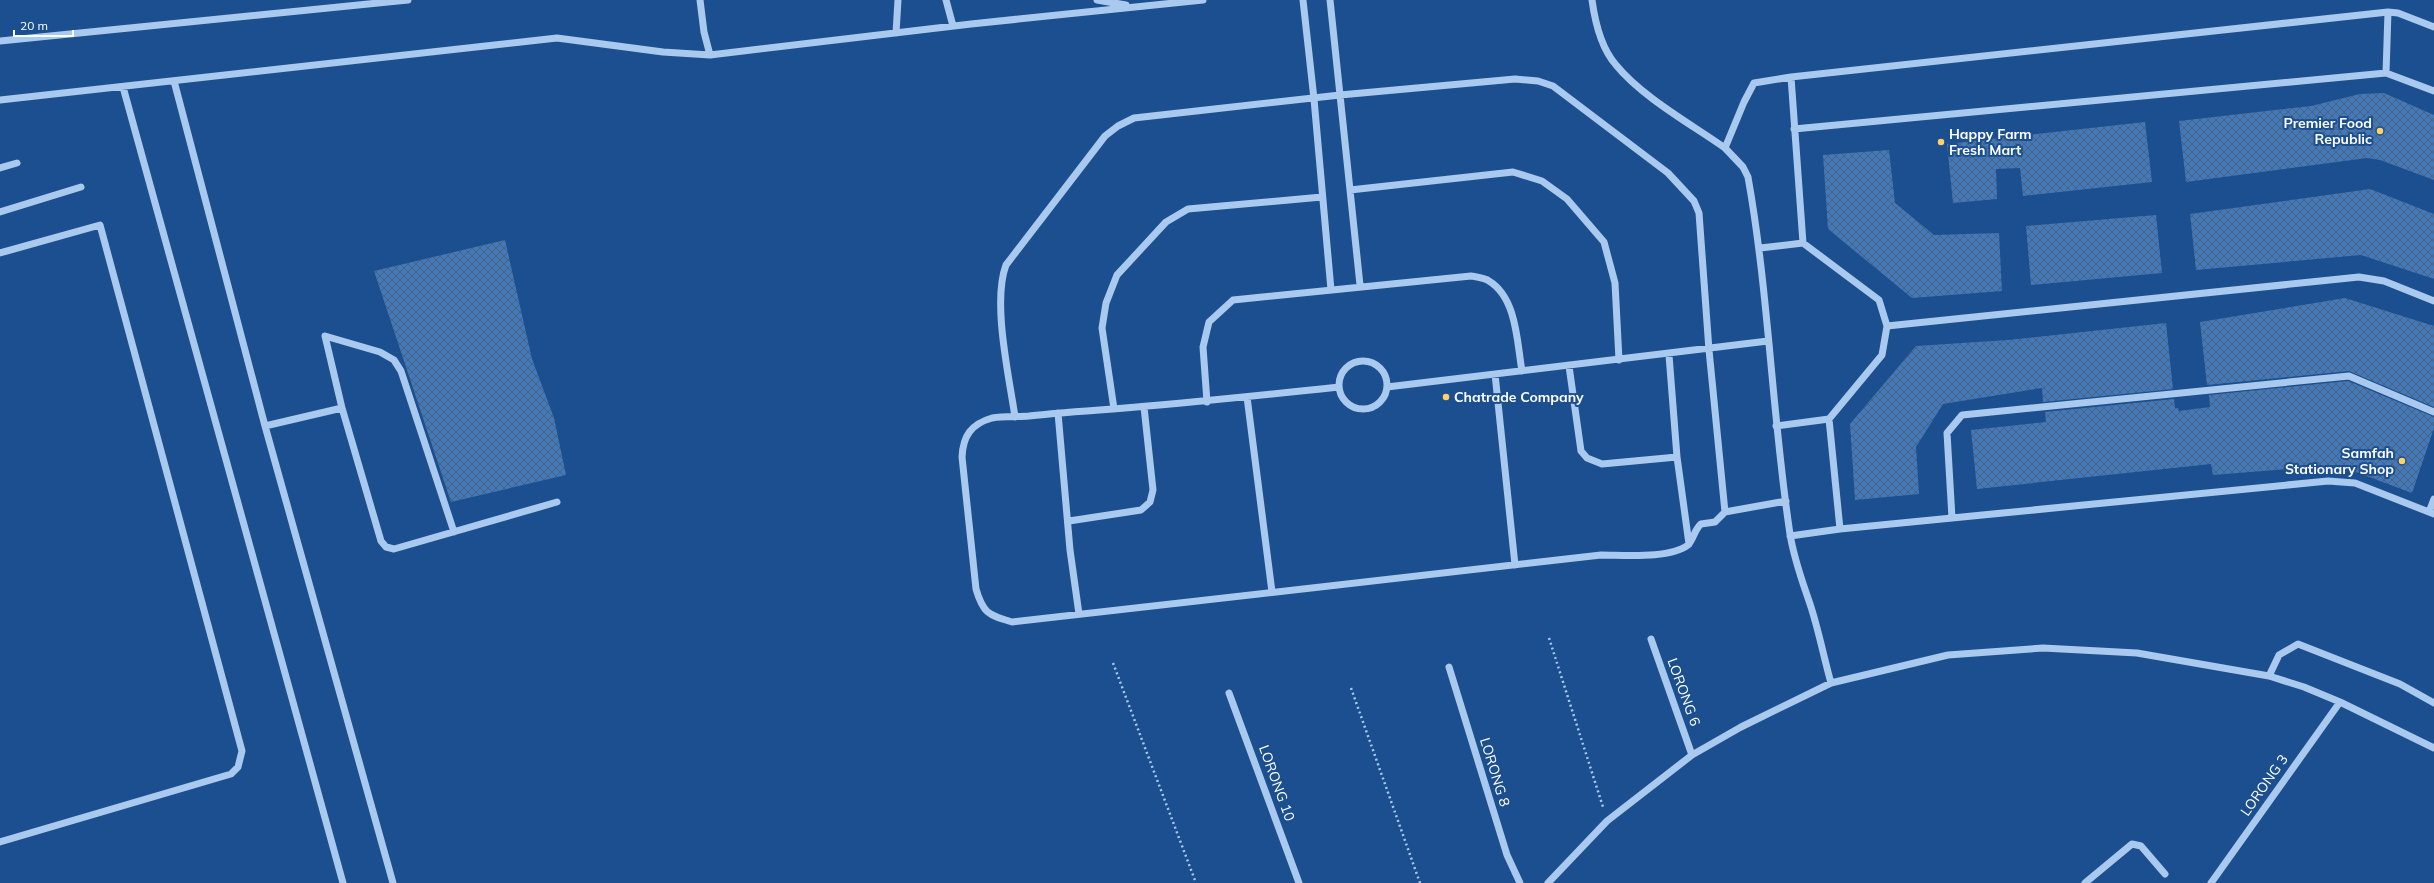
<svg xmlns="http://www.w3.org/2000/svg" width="2434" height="883" font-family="Mulish,sans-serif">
  <defs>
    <pattern id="building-cross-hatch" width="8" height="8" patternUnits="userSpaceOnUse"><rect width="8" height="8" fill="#4478b7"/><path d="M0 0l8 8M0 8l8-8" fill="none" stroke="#486282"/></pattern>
  </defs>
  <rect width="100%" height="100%" fill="#1b4f8f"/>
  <!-- building -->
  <path fill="url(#building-cross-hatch)" d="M 2384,93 L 2434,115 L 2434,180 L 2380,160 L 2367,158 L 2186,182 L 2179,121 L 2311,106 L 2360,94 Z
    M 2145,122 L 2152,182 L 2023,196 L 2020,168 L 1996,169 L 1997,199 L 1953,203 L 1947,144 Z
    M 1889,150 L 1895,203 L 1934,235 L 1999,233 L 2002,291 L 1912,298 L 1828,229 L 1823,155 Z
    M 2370,189 L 2434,214 L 2434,279 L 2361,255 L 2196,270 L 2190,214 Z
    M 2156,215 L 2162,273 L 2031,285 L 2026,226 Z
    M 505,240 L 532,359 L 554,418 L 566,475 L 451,502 L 374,271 Z
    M 2345,298 L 2434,326 L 2434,407 L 2349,371 L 2207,385 L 2200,322 Z
    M 2166,323 L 2173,389 L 2043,402 L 2042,388 L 1943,404 L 1916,447 L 1919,494 L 1855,500 L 1850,424 L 1916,346 L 2008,340 Z
    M 2348,381 L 2434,417 L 2434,428 L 2412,493 L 2337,465 L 2213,475 L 2211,464 L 1977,489 L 1971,430 L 2046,422 L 2045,412 L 2174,399 L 2175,408 L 2178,408 L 2179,411 L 2210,407 L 2209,395 Z"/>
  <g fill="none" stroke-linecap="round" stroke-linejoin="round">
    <!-- path -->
    <path stroke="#a9c9ee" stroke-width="2.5" stroke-dasharray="2 3" stroke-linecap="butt" d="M 1549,638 L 1603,807
      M 1113,663 L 1196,883
      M 1351,688 L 1420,883"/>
    <!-- minor -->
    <path stroke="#a9c9ee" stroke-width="7" d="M 700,0 L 704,32 L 710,55
      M 946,0 L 953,26
      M 1097,0 L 1126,5
      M 1303,0 L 1314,99 L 1331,290
      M 1330,0 L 1360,285
      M 1592,0 C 1595,22 1601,48 1616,65 C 1642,97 1691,124 1725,148
      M 896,33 L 898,0
      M 0,41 L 408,0
      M 2386,73 L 2388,12
      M 1791,77 L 1803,243
      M 174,81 L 265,426 L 393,883
      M 123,87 L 343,883
      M 0,100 L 557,38 L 663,52 L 710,55 L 971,24 L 1203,0
      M 1794,129 L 2386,73 L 2434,91
      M 0,168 L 17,163
      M 1350,190 L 1513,172 L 1542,181 L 1567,199 L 1604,242 L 1615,283 L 1619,360
      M 0,212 L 81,187
      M 1760,248 L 1803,243 L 1879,300 L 1887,326 L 1882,355 L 1829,419 L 1776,426
      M 0,253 L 100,225 L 242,751 L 238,767 L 231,774 L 0,842
      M 1887,326 L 2359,277 L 2384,281 L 2434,301
      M1339 385a24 24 0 1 1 48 0a24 24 0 1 1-48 0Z
      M 1569,366 L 1581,451 L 1587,458 L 1602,464 L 1677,457 L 1669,355
      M 1495,374 L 1515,565
      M 1387,387 L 1768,341
      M 1247,397 L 1272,592
      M 1207,402 L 1203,347 L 1209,322 L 1233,300 L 1471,276 C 1477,277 1485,278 1489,281 C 1517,298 1517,343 1522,371
      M 342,408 L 325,336 L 380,352 L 394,360 L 401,371 L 454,532
      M 1114,409 L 1102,328 L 1106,303 L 1117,275 L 1166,222 L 1188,209 L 1322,197
      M 1058,413 L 1070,550 L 1079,614
      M 1015,417 C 1009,376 992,302 1006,265 L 1105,136 L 1118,126 L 1134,118 L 1340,95 L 1515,79 L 1538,81 L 1553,86 L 1668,173 L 1694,201 L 1699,213 L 1709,350 L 1725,512 L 1715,522 L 1701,524 C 1694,530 1694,539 1688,545 C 1670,559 1624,555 1601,555 L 1012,622 C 988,615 983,613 976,589 L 962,457 C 963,436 971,424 992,418 C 1004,416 1017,417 1029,416 C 1057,413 1085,411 1113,409 C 1189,403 1264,395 1339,387
      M 1829,419 L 1840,529
      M 265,426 L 342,408 L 381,541 L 386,547 L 394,549 L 557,502
      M 1677,457 L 1689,544
      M 1725,512 L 1786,501
      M 2429,512 L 2434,499
      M 1952,518 L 1947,433 L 1962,415 L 2349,376 L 2434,412
      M 1069,521 L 1141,510 L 1150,502 L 1153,490 L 1144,407
      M 1790,536 L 1840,529 L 2328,481 L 2355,483 L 2434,514
      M 1651,639 L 1692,755
      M 1449,667 L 1507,855 L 1520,883
      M 2269,676 L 2279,655 L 2298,644 L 2400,684 L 2434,703
      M 1831,683 C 1824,658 1819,632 1811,607 C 1803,583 1794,560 1790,534 C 1772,416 1769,295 1748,177 L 1743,167 L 1725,148 L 1744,102 L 1754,83 L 1791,77 L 2388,12 L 2398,13 L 2434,27
      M 1229,693 L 1299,883
      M 1548,883 L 1607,821 L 1692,755 L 1741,727 L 1831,683 L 1948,655 L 2043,648 L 2137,653 L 2269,676 L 2304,687 L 2340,702 L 2434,748
      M 2085,883 L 2132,844 L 2141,846 L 2165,874
      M 2211,883 L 2340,702"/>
  </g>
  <!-- markers -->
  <g fill="#ffd166" stroke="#1b4f8f" stroke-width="1.5">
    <circle cx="2380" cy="131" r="4"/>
    <circle cx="1941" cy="142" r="4"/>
    <circle cx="1446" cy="397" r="4"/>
    <circle cx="2402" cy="461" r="4"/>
  </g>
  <g text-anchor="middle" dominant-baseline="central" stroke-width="4" stroke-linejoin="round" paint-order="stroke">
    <!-- poi labels -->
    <g font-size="14" font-weight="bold" fill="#fff" stroke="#1b4f8f" text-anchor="end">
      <text x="2372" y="123">Premier Food<tspan x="2372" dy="16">Republic</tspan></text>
      <text x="1949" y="134" text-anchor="start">Happy Farm<tspan x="1949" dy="16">Fresh Mart</tspan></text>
      <text x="1454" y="397" text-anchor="start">Chatrade Company</text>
      <text x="2394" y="453">Samfah<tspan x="2394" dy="16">Stationary Shop</tspan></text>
    </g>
    <!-- street labels -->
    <g font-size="14" fill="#fff" stroke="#1b4f8f">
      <text transform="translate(1684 692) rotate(70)">LORONG 6</text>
      <text transform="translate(1495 772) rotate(73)">LORONG 8</text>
      <text transform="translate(1277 783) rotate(70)">LORONG 10</text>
      <text transform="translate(2264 785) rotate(-55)">LORONG 3</text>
    </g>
  </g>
  <!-- scale -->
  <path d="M14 30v6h59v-6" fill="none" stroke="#ffffff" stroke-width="2"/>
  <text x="20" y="30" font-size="12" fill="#ffffff" stroke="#1b4f8f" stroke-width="3" paint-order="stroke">20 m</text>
</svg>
